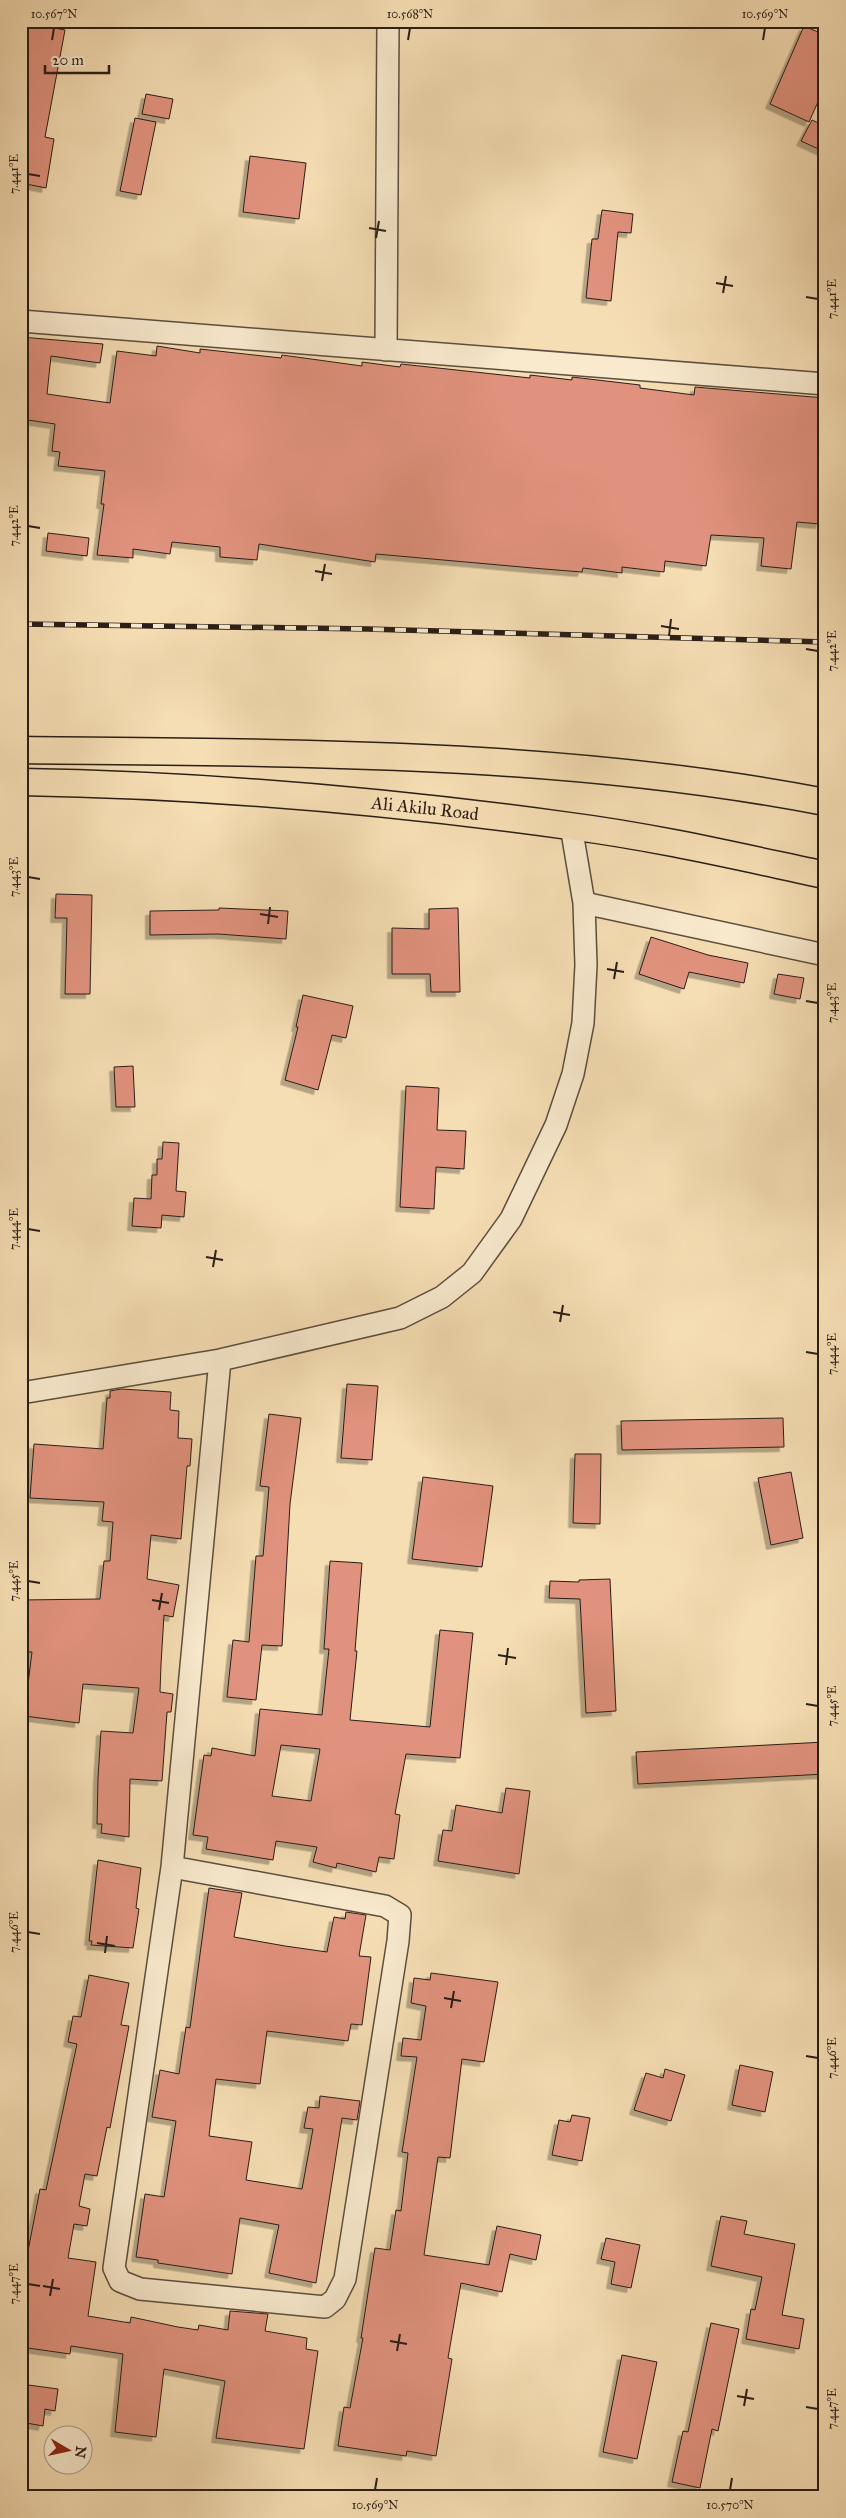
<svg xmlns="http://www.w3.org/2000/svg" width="846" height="2518" font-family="'IM FELL Great Primer',serif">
  <defs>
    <filter id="shadow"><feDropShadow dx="-4.5" dy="4.5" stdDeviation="0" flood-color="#0004"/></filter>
  </defs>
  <rect width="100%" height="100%" fill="#f6deb4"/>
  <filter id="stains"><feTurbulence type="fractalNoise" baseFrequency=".004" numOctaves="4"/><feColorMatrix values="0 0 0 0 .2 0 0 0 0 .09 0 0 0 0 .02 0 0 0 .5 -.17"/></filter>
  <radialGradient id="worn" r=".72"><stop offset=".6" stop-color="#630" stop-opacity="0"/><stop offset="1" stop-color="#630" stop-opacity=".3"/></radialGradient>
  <!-- building -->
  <path fill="#e1927e" stroke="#291d17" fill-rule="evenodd" filter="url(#shadow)" d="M 21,22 L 65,30 L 45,137 L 54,139 L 46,188 L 21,183 Z
    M 804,26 L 825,35 L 825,86 L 809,122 L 770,104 Z
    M 146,94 L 173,99 L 169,119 L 142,114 Z
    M 135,118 L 156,122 L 141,195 L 120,191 Z
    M 812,120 L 825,126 L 825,152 L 801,141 Z
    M 250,156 L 306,163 L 299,219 L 243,212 Z
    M 602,210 L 633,214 L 631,233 L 618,232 L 611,301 L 586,298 L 592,239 L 598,239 Z
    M 21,337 L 103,344 L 100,363 L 51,356 L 47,394 L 110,403 L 117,351 L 156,356 L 157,346 L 200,353 L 200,349 L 281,358 L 282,355 L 362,366 L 362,362 L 400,367 L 401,364 L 530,378 L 530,375 L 572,380 L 572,377 L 640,385 L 640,388 L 694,395 L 695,387 L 825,398 L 825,506 L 822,506 L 820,524 L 797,522 L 791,569 L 761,566 L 764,538 L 711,535 L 706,566 L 665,561 L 664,572 L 622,567 L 622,573 L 583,568 L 582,572 L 544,569 L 376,554 L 375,562 L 259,544 L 257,560 L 220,557 L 220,547 L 172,542 L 170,554 L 133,549 L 133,558 L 97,555 L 104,504 L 101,504 L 105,471 L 58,466 L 60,452 L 52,451 L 55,424 L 21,419 Z
    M 48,533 L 89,538 L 87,556 L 46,551 Z
    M 56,894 L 92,895 L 90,994 L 65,994 L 67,918 L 55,918 Z
    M 219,908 L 288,911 L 286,939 L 218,934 L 150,935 L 150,911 L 219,910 Z
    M 458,908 L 460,992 L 431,992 L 430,974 L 392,974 L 392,928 L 429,929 L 429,909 Z
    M 651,937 L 708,955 L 748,963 L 744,983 L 689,972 L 684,989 L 639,974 Z
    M 778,974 L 804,978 L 800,999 L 774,994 Z
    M 303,995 L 353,1006 L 346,1038 L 332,1035 L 318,1090 L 285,1080 L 298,1027 L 296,1027 Z
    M 133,1066 L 135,1107 L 116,1107 L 114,1067 Z
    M 406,1086 L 439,1088 L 437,1130 L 466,1131 L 464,1169 L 436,1167 L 434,1209 L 400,1207 Z
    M 163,1142 L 179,1143 L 176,1191 L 186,1192 L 184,1217 L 162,1215 L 161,1228 L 132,1226 L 134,1198 L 151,1199 L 152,1175 L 157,1175 L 157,1159 L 162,1159 Z
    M 347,1384 L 378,1386 L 372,1460 L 341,1458 Z
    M 121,1389 L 171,1392 L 170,1410 L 179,1411 L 178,1438 L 192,1439 L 190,1466 L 187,1466 L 181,1539 L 151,1535 L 147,1579 L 179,1585 L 173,1617 L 164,1615 L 161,1664 L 160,1692 L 173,1694 L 171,1712 L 167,1712 L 162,1781 L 130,1779 L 129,1837 L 101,1833 L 102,1824 L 97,1824 L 98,1778 L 101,1731 L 133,1733 L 139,1688 L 83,1684 L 79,1723 L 24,1716 L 32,1652 L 21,1652 L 21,1600 L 100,1599 L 104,1561 L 110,1561 L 113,1522 L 102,1521 L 104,1502 L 30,1498 L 34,1444 L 103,1449 L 107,1398 L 110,1398 L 110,1391 Z
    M 269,1414 L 301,1418 L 290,1504 L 282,1646 L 262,1645 L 256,1700 L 227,1697 L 233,1640 L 249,1642 L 256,1556 L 263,1556 L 269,1487 L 260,1486 Z
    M 783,1418 L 784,1447 L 622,1450 L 621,1421 Z
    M 575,1454 L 601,1454 L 600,1524 L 573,1523 Z
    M 791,1472 L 803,1538 L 771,1545 L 758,1478 Z
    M 423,1477 L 493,1486 L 482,1567 L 412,1559 Z
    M 330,1561 L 362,1563 L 355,1651 L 357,1651 L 350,1720 L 430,1727 L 440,1630 L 473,1633 L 460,1758 L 406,1754 L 395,1814 L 400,1815 L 394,1859 L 379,1857 L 376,1872 L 337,1863 L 336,1868 L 313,1862 L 317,1847 L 276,1841 L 273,1860 L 206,1849 L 208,1837 L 193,1835 L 204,1755 L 211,1756 L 212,1748 L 255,1756 L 260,1709 L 322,1715 L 329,1649 L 324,1649 ZM 281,1745 L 320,1749 L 311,1801 L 272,1796 Z
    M 610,1579 L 616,1711 L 586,1713 L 580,1599 L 549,1598 L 550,1581 L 579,1582 L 579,1580 Z
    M 825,1742 L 825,1774 L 638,1784 L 636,1752 Z
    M 506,1788 L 530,1791 L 519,1874 L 438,1861 L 443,1830 L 452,1831 L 456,1805 L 502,1813 Z
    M 98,1860 L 141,1868 L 136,1908 L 139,1909 L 133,1948 L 91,1945 L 92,1941 L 89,1941 Z
    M 209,1888 L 242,1893 L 234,1937 L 285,1946 L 327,1952 L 334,1917 L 345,1919 L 346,1912 L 366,1915 L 359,1956 L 371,1957 L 362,2025 L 351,2024 L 348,2041 L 267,2031 L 260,2084 L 216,2079 L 209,2136 L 252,2142 L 246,2180 L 302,2189 L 313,2129 L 304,2128 L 308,2107 L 319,2108 L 320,2096 L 360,2101 L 357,2120 L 342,2118 L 316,2283 L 269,2273 L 279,2225 L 240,2218 L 232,2274 L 158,2263 L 158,2260 L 136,2257 L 145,2194 L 164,2197 L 176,2121 L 152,2117 L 160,2070 L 179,2074 L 186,2027 L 190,2028 Z
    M 431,1973 L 498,1982 L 484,2062 L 462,2059 L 450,2158 L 438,2157 L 424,2255 L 489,2265 L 497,2226 L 541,2235 L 536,2260 L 510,2254 L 502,2292 L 461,2283 L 448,2358 L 452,2359 L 436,2456 L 407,2451 L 406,2456 L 338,2446 L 344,2407 L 350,2408 L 363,2338 L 361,2338 L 375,2248 L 390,2250 L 396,2210 L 401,2211 L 408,2153 L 402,2152 L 417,2057 L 401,2056 L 403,2038 L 421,2040 L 426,2006 L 411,2003 L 414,1978 L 430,1980 Z
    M 89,1975 L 129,1983 L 121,2025 L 129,2026 L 110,2128 L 107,2127 L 97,2176 L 85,2174 L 79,2206 L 90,2209 L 87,2226 L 74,2224 L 68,2258 L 96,2262 L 88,2316 L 130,2323 L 131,2317 L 178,2327 L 198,2330 L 199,2325 L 228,2330 L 230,2311 L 268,2314 L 265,2331 L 307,2338 L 306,2349 L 318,2351 L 304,2449 L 216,2438 L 225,2381 L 164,2369 L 156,2437 L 115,2432 L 123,2354 L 71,2346 L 70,2354 L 21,2347 L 21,2250 L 28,2251 L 40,2189 L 46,2190 L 77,2044 L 68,2042 L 73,2016 L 81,2017 Z
    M 740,2065 L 773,2072 L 765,2112 L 732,2105 Z
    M 665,2069 L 685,2075 L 671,2121 L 634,2110 L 646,2073 L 663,2078 Z
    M 572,2115 L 590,2118 L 582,2161 L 552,2155 L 559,2120 L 570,2122 Z
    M 721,2216 L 747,2221 L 744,2234 L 795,2244 L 782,2315 L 804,2319 L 799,2349 L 746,2339 L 751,2309 L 755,2310 L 762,2277 L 711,2266 Z
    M 606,2238 L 640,2245 L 631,2288 L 611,2284 L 615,2262 L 601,2259 Z
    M 711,2323 L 739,2329 L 718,2431 L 712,2429 L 700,2488 L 672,2482 L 683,2431 L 688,2432 Z
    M 622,2355 L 657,2362 L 637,2459 L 603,2452 Z
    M 21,2384 L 58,2389 L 55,2411 L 45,2409 L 43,2426 L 21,2422 Z"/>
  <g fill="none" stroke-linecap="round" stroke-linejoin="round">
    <defs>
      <path id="minor" d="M 21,321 L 825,384
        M 386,350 L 388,21
        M 584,903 L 825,955
        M 21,1393 L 220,1360 L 400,1318 L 442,1297 L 472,1273 L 511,1219 L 556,1125 L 573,1074 L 583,1023 L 586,965 L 584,903 L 571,826
        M 172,1867 L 385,1906 L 400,1915 L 398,1941 L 345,2279 L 335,2299 L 325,2307 L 140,2289 L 120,2281 L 114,2268 L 172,1867 L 220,1360"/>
      <g id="major">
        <path d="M 21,750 C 289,753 561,751 825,802"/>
        <path id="s1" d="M 21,782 C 204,785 388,801 569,826 C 655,837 740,857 825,875"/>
      </g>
    </defs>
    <!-- minor casing -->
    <use href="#minor" stroke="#5c4d3e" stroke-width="24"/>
    <!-- major casing -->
    <use href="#major" stroke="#291d17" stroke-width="29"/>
    <!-- minor -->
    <use href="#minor" stroke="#f9eace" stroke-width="21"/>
    <!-- major -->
    <use href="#major" stroke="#f6deb4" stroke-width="26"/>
    <defs>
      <path id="rail" d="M 21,624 L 367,629 L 825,642"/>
    </defs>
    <!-- rail casing -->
    <use href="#rail" stroke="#291d17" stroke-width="5.5"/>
    <!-- rail -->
    <use href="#rail" stroke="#f9eace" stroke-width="4" stroke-dasharray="11" stroke-linecap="butt"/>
  </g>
  <!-- ticks -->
  <path fill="none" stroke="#291d17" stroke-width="2" d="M 52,40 L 54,28M 408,40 L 410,28M 763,40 L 765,28M 28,174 L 40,176M 369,228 L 386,231M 376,238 L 379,221M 716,283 L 733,286M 723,293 L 726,276M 806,297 L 818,299M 28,526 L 40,528M 315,571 L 332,574M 322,581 L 325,564M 661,626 L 679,629M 669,636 L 671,619M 806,649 L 818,651M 28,877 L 40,879M 260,914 L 278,917M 268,924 L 270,907M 607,969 L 624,972M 614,979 L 617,962M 806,1001 L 818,1003M 28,1229 L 40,1231M 206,1257 L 223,1260M 213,1267 L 216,1250M 553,1312 L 570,1315M 560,1322 L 563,1305M 806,1352 L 818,1354M 28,1581 L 40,1583M 152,1600 L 169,1603M 159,1610 L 162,1593M 498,1655 L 516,1658M 506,1665 L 508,1648M 806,1704 L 818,1706M 28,1932 L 40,1934M 97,1943 L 115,1946M 105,1953 L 107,1936M 444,1998 L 461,2001M 451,2008 L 454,1991M 806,2056 L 818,2058M 28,2284 L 40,2286M 43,2286 L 60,2289M 50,2296 L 53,2279M 390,2341 L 407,2344M 397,2351 L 400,2334M 737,2396 L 754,2399M 744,2406 L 747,2389M 806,2407 L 818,2409M 375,2490 L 377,2478M 730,2490 L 732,2478"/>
  <g text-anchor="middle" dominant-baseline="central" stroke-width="4" stroke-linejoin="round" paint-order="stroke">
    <!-- street labels -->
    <g font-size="18" fill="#291d17" stroke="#f9eace">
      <text stroke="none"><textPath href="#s1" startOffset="405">Ali Akilu Road</textPath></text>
    </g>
  </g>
  <!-- margin -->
  <rect width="846" height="2518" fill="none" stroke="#f6deb4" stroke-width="55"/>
  <!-- north arrow -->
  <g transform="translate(68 2450) rotate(99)"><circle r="24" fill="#f9eace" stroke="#a69885"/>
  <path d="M0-4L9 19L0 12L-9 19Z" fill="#8f2418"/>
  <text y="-8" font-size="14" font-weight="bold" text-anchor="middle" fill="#291d17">N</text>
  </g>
  <!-- scale -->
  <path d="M45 65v8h64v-8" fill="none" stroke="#291d17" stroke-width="2.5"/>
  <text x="52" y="65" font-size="15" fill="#291d17" stroke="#f9eace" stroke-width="4" paint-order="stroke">20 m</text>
  <rect x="28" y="28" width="790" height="2462" fill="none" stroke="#291d17" stroke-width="2"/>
  <g font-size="12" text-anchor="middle" fill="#291d17">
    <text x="54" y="18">10.567°N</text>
    <text x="410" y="18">10.568°N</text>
    <text x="765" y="18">10.569°N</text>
    <text transform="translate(14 174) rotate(-90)" y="4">7.441°E</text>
    <text transform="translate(832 299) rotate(-90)" y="4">7.441°E</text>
    <text transform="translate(14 526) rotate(-90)" y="4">7.442°E</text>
    <text transform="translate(832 651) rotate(-90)" y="4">7.442°E</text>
    <text transform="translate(14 877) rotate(-90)" y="4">7.443°E</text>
    <text transform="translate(832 1003) rotate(-90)" y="4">7.443°E</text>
    <text transform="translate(14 1229) rotate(-90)" y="4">7.444°E</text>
    <text transform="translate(832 1354) rotate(-90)" y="4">7.444°E</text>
    <text transform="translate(14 1581) rotate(-90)" y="4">7.445°E</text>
    <text transform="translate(832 1706) rotate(-90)" y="4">7.445°E</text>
    <text transform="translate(14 1932) rotate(-90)" y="4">7.446°E</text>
    <text transform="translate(832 2058) rotate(-90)" y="4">7.446°E</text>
    <text transform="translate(14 2284) rotate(-90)" y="4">7.447°E</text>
    <text transform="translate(832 2409) rotate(-90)" y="4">7.447°E</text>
    <text x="375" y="2509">10.569°N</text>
    <text x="730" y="2509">10.570°N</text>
  </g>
  <rect width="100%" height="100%" filter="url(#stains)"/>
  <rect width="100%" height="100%" fill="url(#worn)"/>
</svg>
